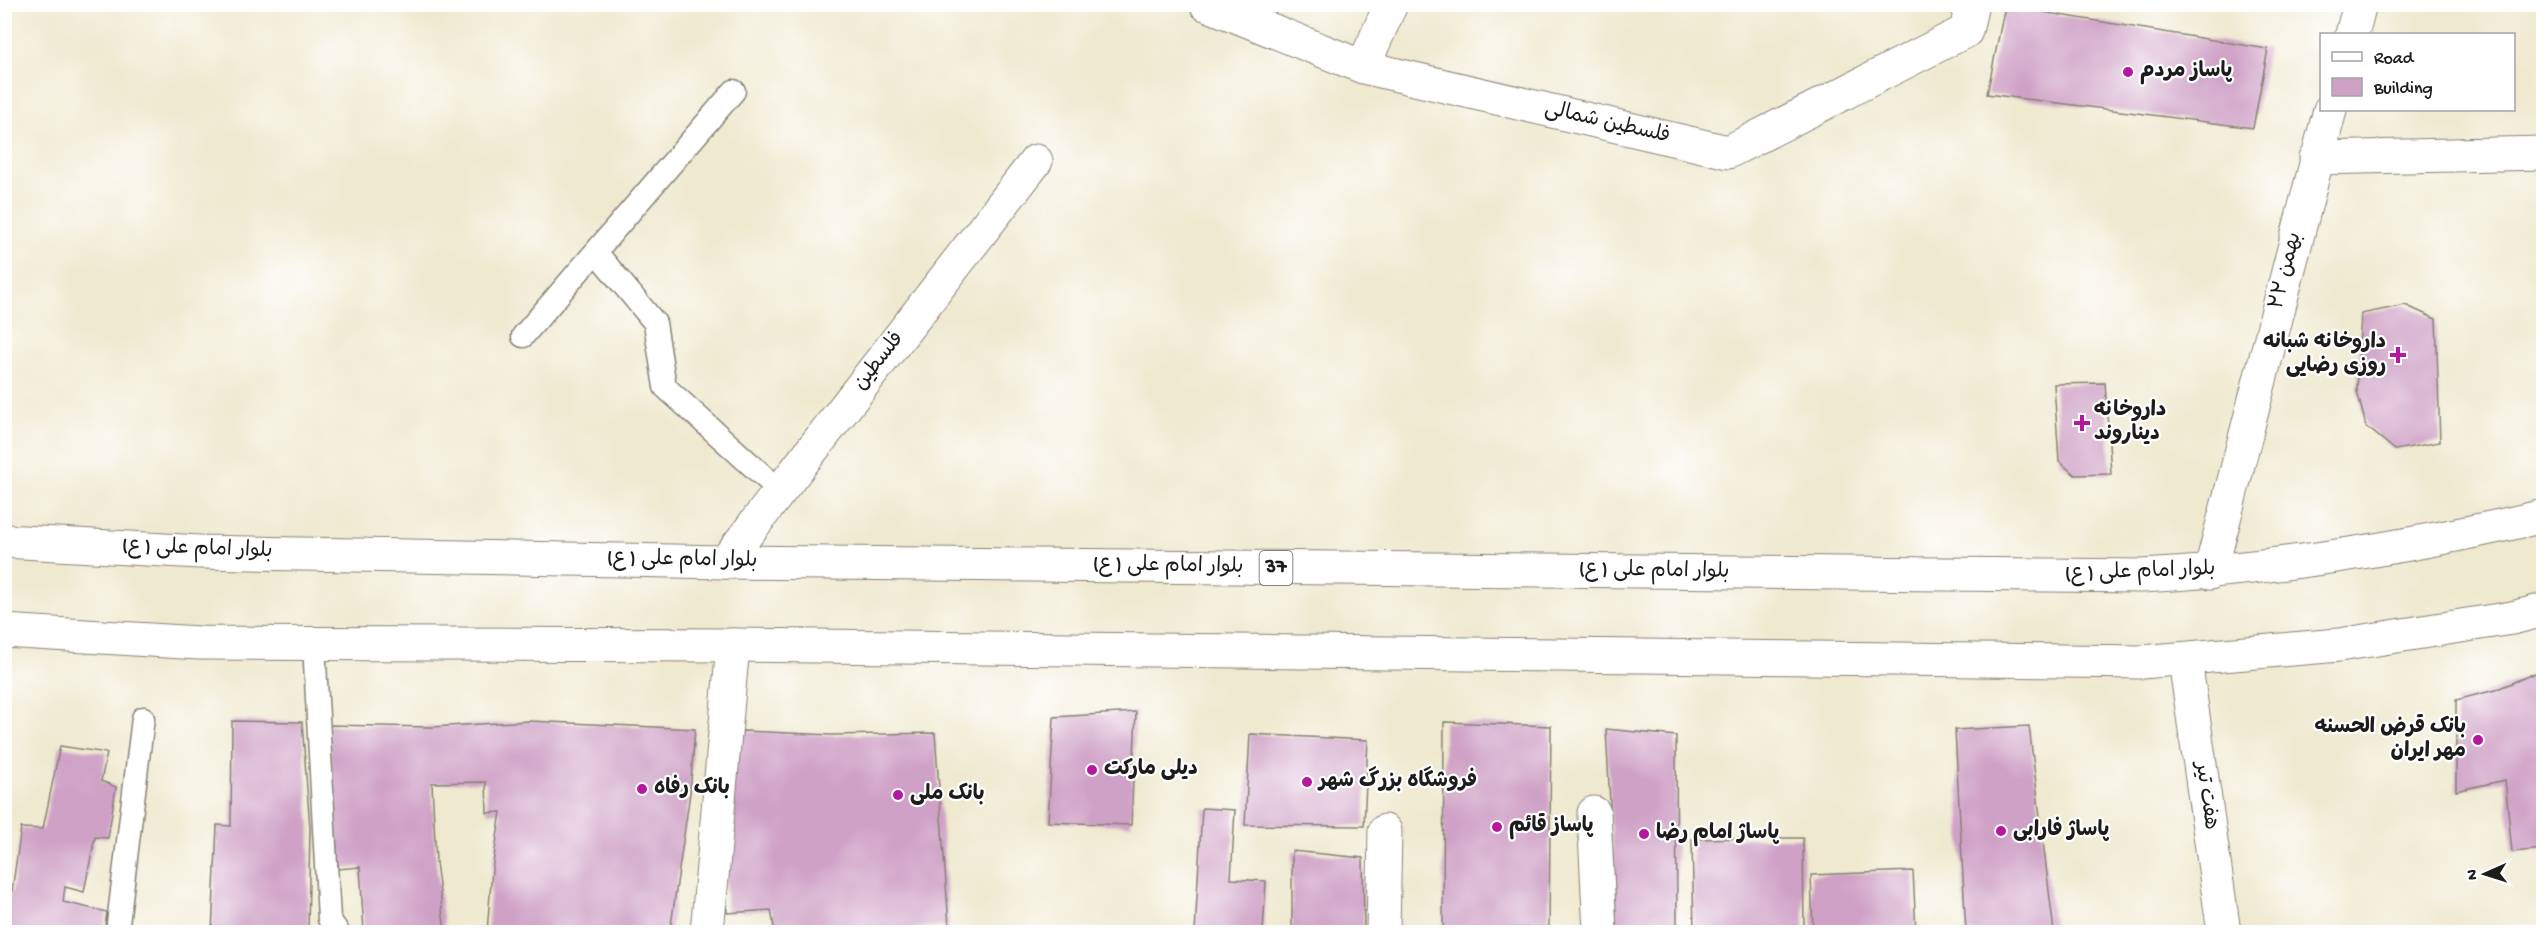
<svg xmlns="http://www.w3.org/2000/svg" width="2548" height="937" font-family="'Gochi Hand','Playpen Sans Arabic',sans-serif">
  <rect width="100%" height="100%" fill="#fff"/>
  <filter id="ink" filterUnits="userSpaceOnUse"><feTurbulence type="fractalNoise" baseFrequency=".0167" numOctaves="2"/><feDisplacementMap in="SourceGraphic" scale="12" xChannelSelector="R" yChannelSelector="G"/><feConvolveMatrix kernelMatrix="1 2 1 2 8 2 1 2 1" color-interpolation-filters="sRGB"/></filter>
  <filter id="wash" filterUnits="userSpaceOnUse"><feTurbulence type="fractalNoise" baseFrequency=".008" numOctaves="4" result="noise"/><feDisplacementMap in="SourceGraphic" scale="24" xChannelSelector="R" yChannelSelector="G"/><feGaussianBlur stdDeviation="1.35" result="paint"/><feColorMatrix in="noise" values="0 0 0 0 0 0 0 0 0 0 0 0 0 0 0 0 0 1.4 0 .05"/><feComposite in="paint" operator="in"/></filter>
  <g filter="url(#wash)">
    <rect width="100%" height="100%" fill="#efe9cf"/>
    <g id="blocks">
      <!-- building -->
      <path fill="#cfa1c6" d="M 2005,6 L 2268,49 L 2253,128 L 1987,94 Z
        M 2405,305 L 2436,319 L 2440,442 L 2395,450 L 2366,426 L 2357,391 L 2361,314 Z
        M 2105,383 L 2111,474 L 2075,475 L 2059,461 L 2054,384 Z
        M 2540,671 L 2544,683 L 2544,849 L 2512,852 L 2505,780 L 2456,791 L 2456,700 L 2495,690 Z
        M 1136,712 L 1131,825 L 1048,822 L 1054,717 Z
        M 232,721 L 302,722 L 310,828 L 308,932 L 212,932 L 217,825 L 231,826 Z
        M 529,721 L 695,729 L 690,793 L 670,932 L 487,932 L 492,870 L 501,812 L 487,813 L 486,782 L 432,783 L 436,862 L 445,932 L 364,932 L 360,867 L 338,869 L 328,725 L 432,727 Z
        M 1444,722 L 1551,726 L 1549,927 L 1443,930 Z
        M 2029,726 L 2054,932 L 1966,932 L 1955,730 Z
        M 1606,729 L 1676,736 L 1677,932 L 1617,932 Z
        M 743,731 L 832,735 L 935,733 L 949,926 L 850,932 L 775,932 L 771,910 L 727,913 L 722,827 L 728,765 Z
        M 1250,734 L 1368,740 L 1364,826 L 1245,825 Z
        M 60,746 L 107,753 L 101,781 L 116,787 L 108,838 L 95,837 L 84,892 L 65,887 L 63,902 L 107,912 L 104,932 L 4,932 L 4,908 L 12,891 L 21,828 L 43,829 Z
        M 1202,808 L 1235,810 L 1231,879 L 1266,881 L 1263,932 L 1195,932 Z
        M 1768,838 L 1803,838 L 1804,932 L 1694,932 L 1692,839 Z
        M 1292,851 L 1363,858 L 1364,932 L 1292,932 Z
        M 1913,871 L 1916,932 L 1813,932 L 1811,875 Z"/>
    </g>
  </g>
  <g filter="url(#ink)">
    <use href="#blocks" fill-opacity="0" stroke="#868276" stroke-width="1.5"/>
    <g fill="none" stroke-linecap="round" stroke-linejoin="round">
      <defs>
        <path id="service" d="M 596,252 L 655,323 L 665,387 L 780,491
          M 523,336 L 734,91
          M 314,644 L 329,919 L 338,932
          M 117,932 L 143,718"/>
        <path id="minor" d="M 1206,4 L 1363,67 L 1728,152 L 1966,31 L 1972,4
          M 2352,34 L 2360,4
          M 1363,67 L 1391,4
          M 2316,158 L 2544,153
          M 725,562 L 1036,161
          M 2210,573 L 2330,110
          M 1594,813 L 1600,932
          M 707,932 L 733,645
          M 1383,932 L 1385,831"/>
        <path id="tertiary" d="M 2185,660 L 2224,932"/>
        <path id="primary" d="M 4,541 L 200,552 L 725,562 L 2142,576 C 2278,569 2411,547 2544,516
          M 4,631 L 199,643 L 733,645 L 2142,662 L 2339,645 L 2512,618 L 2544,610"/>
      </defs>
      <!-- service casing -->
      <use href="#service" stroke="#868276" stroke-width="25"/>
      <!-- minor casing -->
      <use href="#minor" stroke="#868276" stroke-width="35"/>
      <!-- tertiary casing -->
      <use href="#tertiary" stroke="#868276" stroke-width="35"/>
      <!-- primary casing -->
      <use href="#primary" stroke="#868276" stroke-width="35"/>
      <!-- service -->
      <use href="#service" stroke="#fff" stroke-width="22"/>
      <!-- minor -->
      <use href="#minor" stroke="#fff" stroke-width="33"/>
      <!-- tertiary -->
      <use href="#tertiary" stroke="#fff" stroke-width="33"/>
      <!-- primary -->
      <use href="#primary" stroke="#fff" stroke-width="33"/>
    </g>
  </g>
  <!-- markers -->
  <g fill="#b5179e" stroke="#fff" stroke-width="2">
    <circle cx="2128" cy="72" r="6"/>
    <path d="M2395 346h6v6h6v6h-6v6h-6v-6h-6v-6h6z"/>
    <path d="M2079 414h6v6h6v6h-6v6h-6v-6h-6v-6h6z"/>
    <circle cx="2478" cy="740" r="6"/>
    <circle cx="1092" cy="770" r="6"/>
    <circle cx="1307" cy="782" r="6"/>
    <circle cx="642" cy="789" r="6"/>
    <circle cx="898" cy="795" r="6"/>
    <circle cx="1497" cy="827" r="6"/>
    <circle cx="2001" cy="831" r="6"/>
    <circle cx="1644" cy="834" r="6"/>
  </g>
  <g text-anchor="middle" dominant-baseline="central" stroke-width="4.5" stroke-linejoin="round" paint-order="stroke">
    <!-- shield labels -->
    <rect fill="#fff" stroke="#606060" stroke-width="1.5" x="1259.5" y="551" width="33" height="34" rx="4.5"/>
    <g font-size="20" font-weight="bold" fill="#1c1c1c">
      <text x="1276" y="568">37</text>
    </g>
    <!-- poi labels -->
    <g font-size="21" font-weight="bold" fill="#1c1c1c" stroke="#fff" text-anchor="start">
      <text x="2140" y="72">پاساز مردم</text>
      <text x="2386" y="343" text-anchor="end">داروخانه شبانه<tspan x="2386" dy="24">روزی رضایی</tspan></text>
      <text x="2094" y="411">داروخانه<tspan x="2094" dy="24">دیناروند</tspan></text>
      <text x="2466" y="728" text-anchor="end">بانک قرض الحسنه<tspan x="2466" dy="24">مهر ایران</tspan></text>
      <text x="1104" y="770">دیلی مارکت</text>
      <text x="1319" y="782">فروشگاه بزرگ شهر</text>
      <text x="654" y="789">بانک رفاه</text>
      <text x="910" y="795">بانک ملی</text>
      <text x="1509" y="827">پاساز قائم</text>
      <text x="2013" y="831">پاساژ فارابی</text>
      <text x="1656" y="834">پاساژ امام رضا</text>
    </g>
    <!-- street labels -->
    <g font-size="21" fill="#1c1c1c" stroke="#fff">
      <text transform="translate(1607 124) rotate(13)">فلسطین شمالی</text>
      <text transform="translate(2287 271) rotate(-76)">۲۲ بهمن</text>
      <text transform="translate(880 362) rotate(-52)">فلسطین</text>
      <text transform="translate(197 550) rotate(2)">بلوار امام علی ( ع)</text>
      <text transform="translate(682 561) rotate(1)">بلوار امام علی ( ع)</text>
      <text transform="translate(1168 567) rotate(1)">بلوار امام علی ( ع)</text>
      <text transform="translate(1654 572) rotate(1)">بلوار امام علی ( ع)</text>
      <text transform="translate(2140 573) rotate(-2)">بلوار امام علی ( ع)</text>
      <text transform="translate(2205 796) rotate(82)">هفت تیر</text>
    </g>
  </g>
  <!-- margin -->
  <rect width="2548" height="937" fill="none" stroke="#fff" stroke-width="24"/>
  <!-- legend -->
  <rect x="2320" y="33" width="195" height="78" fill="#ffffff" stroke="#a4a4a4" stroke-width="1.5"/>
  <rect x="2332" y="52" width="30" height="9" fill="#ffffff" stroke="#a4a4a4" stroke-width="1.5"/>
  <text x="2374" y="63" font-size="18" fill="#1c1c1c">Road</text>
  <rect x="2332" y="78" width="30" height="18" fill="#cfa1c6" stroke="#a4a4a4" stroke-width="1.5"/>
  <text x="2374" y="93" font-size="18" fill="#1c1c1c">Building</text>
  <!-- north arrow -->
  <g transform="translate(2485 874) rotate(267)" stroke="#ffffff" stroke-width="4.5" paint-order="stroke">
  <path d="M0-4.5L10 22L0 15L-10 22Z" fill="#1c1c1c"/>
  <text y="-9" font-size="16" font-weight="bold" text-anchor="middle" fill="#1c1c1c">N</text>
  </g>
</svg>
